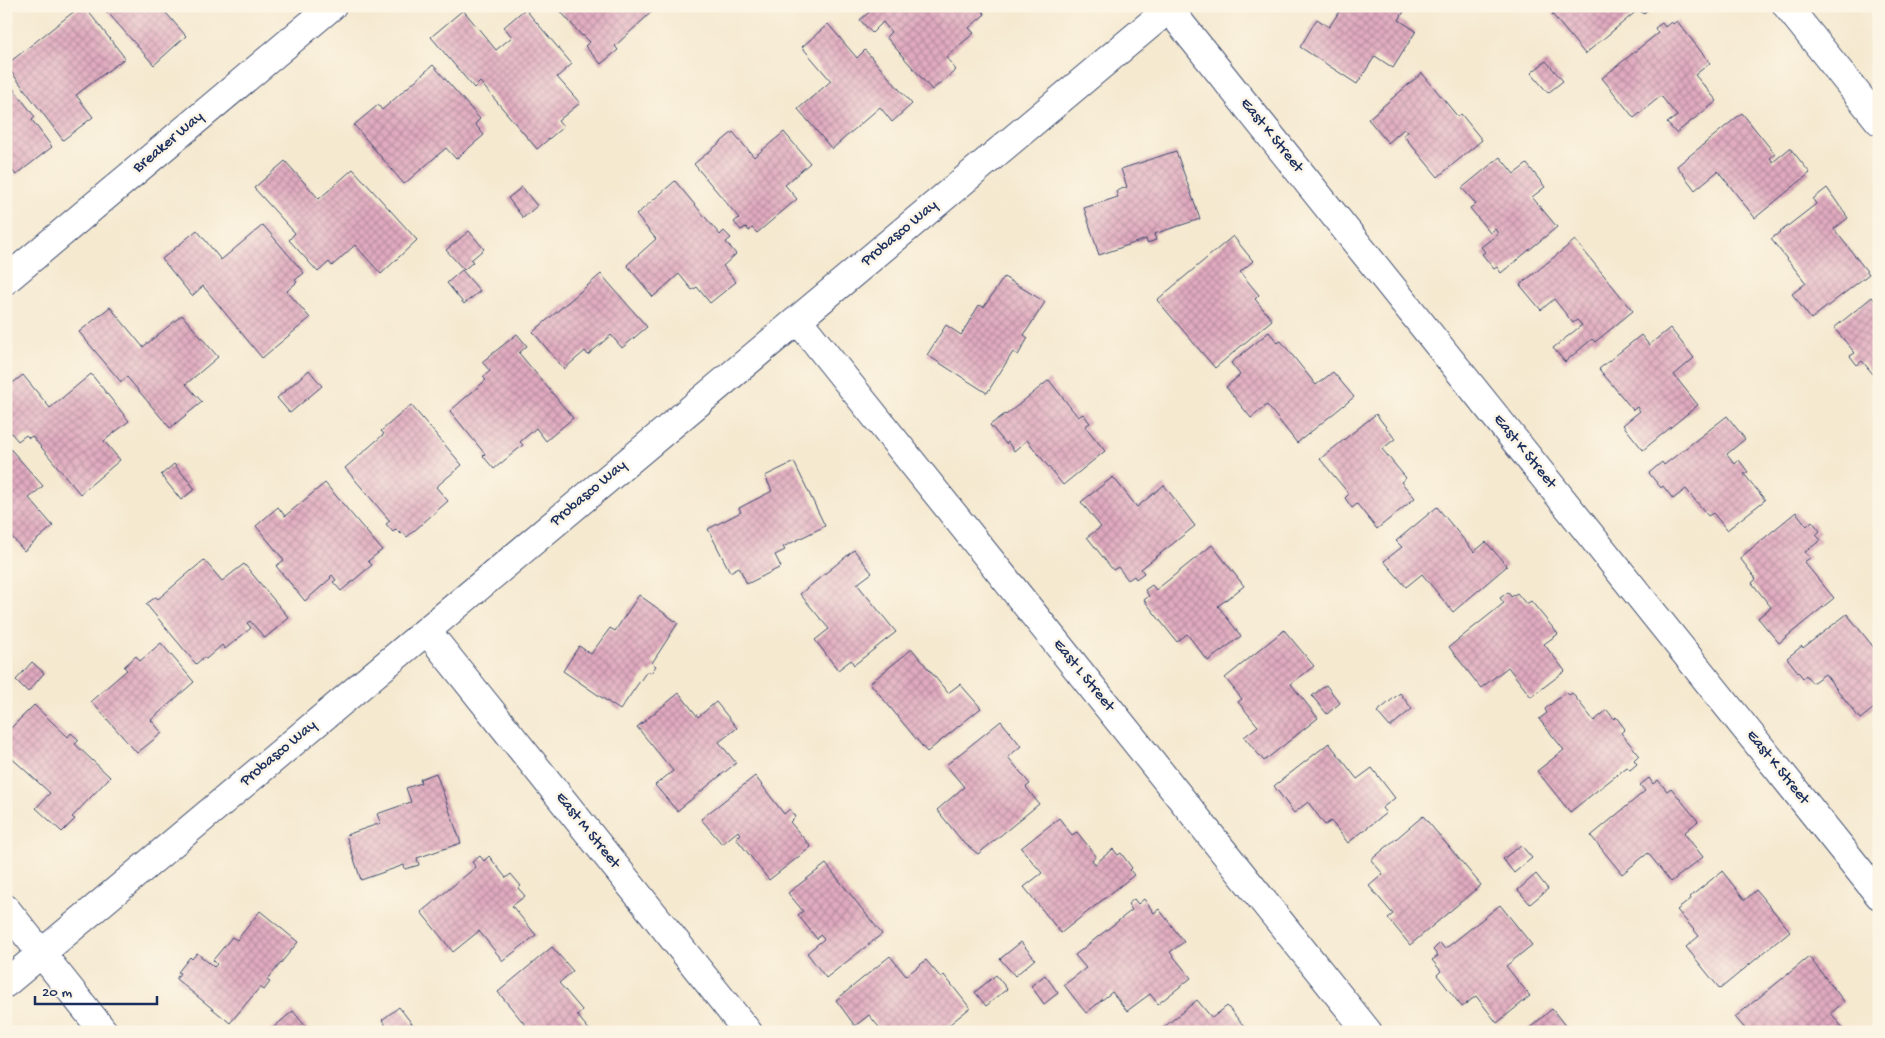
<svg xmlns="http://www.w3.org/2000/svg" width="1885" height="1038" font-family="'Gochi Hand',sans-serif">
  <defs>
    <pattern id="building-cross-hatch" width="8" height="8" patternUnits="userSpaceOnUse" patternTransform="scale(1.25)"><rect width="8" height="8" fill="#e1aabf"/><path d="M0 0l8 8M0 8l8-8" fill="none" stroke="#b68b9e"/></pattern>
  </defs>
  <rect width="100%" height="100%" fill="#fcf5e5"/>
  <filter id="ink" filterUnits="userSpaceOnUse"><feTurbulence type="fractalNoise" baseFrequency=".02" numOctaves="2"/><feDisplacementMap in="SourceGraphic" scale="10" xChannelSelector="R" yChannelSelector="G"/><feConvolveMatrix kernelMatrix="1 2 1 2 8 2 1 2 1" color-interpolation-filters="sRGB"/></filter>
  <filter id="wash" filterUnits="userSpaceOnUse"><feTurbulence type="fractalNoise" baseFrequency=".0096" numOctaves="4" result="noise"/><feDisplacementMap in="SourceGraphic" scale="20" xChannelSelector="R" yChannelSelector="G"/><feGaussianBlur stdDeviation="1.12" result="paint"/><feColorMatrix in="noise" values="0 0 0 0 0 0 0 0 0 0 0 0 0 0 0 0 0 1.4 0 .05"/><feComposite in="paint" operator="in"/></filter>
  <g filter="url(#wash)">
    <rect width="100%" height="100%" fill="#f5e9d0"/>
    <g id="blocks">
      <!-- building -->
      <path fill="url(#building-cross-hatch)" d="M 81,6 L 84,6 L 125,58 L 76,95 L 93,117 L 63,140 L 6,65 Z
        M 102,6 L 160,6 L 186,36 L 154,65 Z
        M 556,6 L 658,6 L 615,46 L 618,50 L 601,64 L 585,46 L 590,42 L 583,35 L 582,36 Z
        M 876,6 L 978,6 L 985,14 L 969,28 L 974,33 L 946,57 L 956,70 L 932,90 L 886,37 L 891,32 L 883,22 L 872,33 L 860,20 Z
        M 1343,6 L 1407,6 L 1399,20 L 1416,31 L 1393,68 L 1375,56 L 1357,84 L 1300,47 L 1317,19 L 1329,27 Z
        M 1561,6 L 1652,6 L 1643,14 L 1639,9 L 1585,54 L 1552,14 Z
        M 525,9 L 572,64 L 557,77 L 580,103 L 558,121 L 563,127 L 537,149 L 480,82 L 474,88 L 431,37 L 463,10 L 496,50 L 512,37 L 504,27 Z
        M 1677,21 L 1710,63 L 1695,75 L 1717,101 L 1676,133 L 1667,123 L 1677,116 L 1661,96 L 1634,118 L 1602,78 L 1658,33 L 1655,28 L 1662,23 L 1665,27 L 1671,22 L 1673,24 Z
        M 828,24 L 857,58 L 865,50 L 912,104 L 892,122 L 880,107 L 832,149 L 798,109 L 831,81 L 802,47 Z
        M 1546,61 L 1563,81 L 1548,93 L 1531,73 Z
        M 433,65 L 480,119 L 475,124 L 484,135 L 456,159 L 446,148 L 404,184 L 354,125 L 378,105 L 382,110 Z
        M 1422,73 L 1458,117 L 1461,114 L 1482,140 L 1438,177 L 1403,135 L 1408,132 L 1405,128 L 1388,143 L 1368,119 Z
        M 6,79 L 35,117 L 32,120 L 52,147 L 16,175 L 6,162 Z
        M 1742,113 L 1775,154 L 1770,158 L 1773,162 L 1790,148 L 1810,173 L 1755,218 L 1718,171 L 1695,190 L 1677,166 Z
        M 733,132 L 754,157 L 784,132 L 810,163 L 785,185 L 797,199 L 757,233 L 752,228 L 749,231 L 746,227 L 741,230 L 734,222 L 739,218 L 694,164 Z
        M 1176,151 L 1200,219 L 1154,234 L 1156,240 L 1147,243 L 1146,239 L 1099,255 L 1084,208 L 1118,197 L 1116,191 L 1127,187 L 1121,169 Z
        M 1500,157 L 1514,174 L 1527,164 L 1545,187 L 1532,197 L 1557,227 L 1501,273 L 1497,267 L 1494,269 L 1482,254 L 1485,252 L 1481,247 L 1498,234 L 1495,229 L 1490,233 L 1470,208 L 1476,204 L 1462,188 Z
        M 285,161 L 319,199 L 353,169 L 417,240 L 381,274 L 355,245 L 332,266 L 329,262 L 318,272 L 289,240 L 295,233 L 254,188 Z
        M 675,181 L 720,235 L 724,231 L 731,238 L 726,242 L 736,254 L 723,266 L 736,282 L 710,303 L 697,287 L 692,290 L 679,274 L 653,297 L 627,265 L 656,239 L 636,215 Z
        M 522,187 L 537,206 L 523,218 L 508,198 Z
        M 1827,188 L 1848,218 L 1834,229 L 1869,274 L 1811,319 L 1792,294 L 1806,283 L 1771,239 L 1816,204 L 1813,199 Z
        M 263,225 L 304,273 L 295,280 L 297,282 L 287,291 L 310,318 L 262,358 L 203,286 L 192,296 L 162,259 L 197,230 L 221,260 Z
        M 469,231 L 484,249 L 471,260 L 473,262 L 464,270 L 446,250 Z
        M 1233,236 L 1253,261 L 1240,272 L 1259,295 L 1255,299 L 1272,320 L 1215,368 L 1157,300 Z
        M 1575,240 L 1633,311 L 1595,342 L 1592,339 L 1565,362 L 1553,348 L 1582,325 L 1577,320 L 1573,323 L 1554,299 L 1541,310 L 1520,285 Z
        M 462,270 L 480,291 L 464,304 L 447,283 Z
        M 601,274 L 647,327 L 622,348 L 611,335 L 588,355 L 585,351 L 564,369 L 533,332 Z
        M 1004,277 L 1045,302 L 1024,335 L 1028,338 L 1018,355 L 1013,352 L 987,393 L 927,355 L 946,325 L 961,335 L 979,305 L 984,307 Z
        M 1872,297 L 1879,305 L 1879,381 L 1862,361 L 1857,365 L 1850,356 L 1855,353 L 1834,328 Z
        M 110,307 L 143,347 L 182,315 L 218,357 L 186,384 L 202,402 L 170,428 L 127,377 L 121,382 L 79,332 Z
        M 1670,328 L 1694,358 L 1674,375 L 1698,405 L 1643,450 L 1623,425 L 1640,411 L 1637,407 L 1633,410 L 1599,369 L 1641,335 L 1649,345 Z
        M 1269,332 L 1278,343 L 1281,341 L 1316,385 L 1333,372 L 1354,397 L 1297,443 L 1267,405 L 1251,418 L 1226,387 L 1240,375 L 1231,363 Z
        M 517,334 L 527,346 L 519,353 L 573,418 L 546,441 L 536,428 L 520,442 L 523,445 L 494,469 L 483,456 L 485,454 L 450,411 L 486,380 L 483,377 L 490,371 L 482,362 Z
        M 309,370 L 322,386 L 290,413 L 277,398 Z
        M 91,374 L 129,421 L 104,441 L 120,460 L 80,494 L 32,436 L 29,438 L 26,435 L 18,441 L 6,427 L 6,388 L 23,375 L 50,408 Z
        M 1049,380 L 1078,417 L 1083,414 L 1090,423 L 1085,426 L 1105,451 L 1063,485 L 1027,440 L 1014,451 L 1008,442 L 1006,444 L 990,425 L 1005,414 L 1006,415 Z
        M 411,405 L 462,465 L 436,487 L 448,501 L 407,537 L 403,532 L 401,534 L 396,529 L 393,532 L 386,524 L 390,521 L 345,468 L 384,434 L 381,431 Z
        M 1376,414 L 1395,439 L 1382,449 L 1406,478 L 1401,482 L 1415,498 L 1377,529 L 1357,504 L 1352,508 L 1345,498 L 1349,494 L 1320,459 Z
        M 1727,416 L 1745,439 L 1727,454 L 1735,464 L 1739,460 L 1748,472 L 1744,474 L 1765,500 L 1727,530 L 1713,513 L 1708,516 L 1686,489 L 1673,499 L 1663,486 L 1661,488 L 1649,473 L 1662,462 L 1664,465 Z
        M 6,444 L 43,486 L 29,498 L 53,526 L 24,551 L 6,530 Z
        M 794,462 L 825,526 L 783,547 L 785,550 L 775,555 L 781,567 L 747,584 L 739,567 L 730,572 L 708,529 L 741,512 L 739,508 L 772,491 L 765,476 Z
        M 174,464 L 195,489 L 181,500 L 161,475 Z
        M 1113,477 L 1137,507 L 1164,485 L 1195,526 L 1141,569 L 1144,573 L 1136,579 L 1134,576 L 1128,580 L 1118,567 L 1113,570 L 1087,537 L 1101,527 L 1081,502 Z
        M 325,483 L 382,550 L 368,561 L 372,565 L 341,591 L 333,582 L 336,580 L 332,575 L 330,577 L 331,578 L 305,601 L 276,566 L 284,560 L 256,526 L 278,507 L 285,516 Z
        M 1437,507 L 1474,552 L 1486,542 L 1507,566 L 1453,612 L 1422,574 L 1406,587 L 1384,561 L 1402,547 L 1396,541 Z
        M 1796,512 L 1807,526 L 1812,521 L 1820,531 L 1816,535 L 1821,540 L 1805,552 L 1810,558 L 1804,562 L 1834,598 L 1779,643 L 1758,618 L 1771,607 L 1752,583 L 1756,579 L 1740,558 Z
        M 1212,545 L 1244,586 L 1218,606 L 1241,636 L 1208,661 L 1187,634 L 1177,642 L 1144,600 L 1149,596 L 1145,590 L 1152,585 L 1156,590 Z
        M 854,550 L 872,573 L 857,584 L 896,632 L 854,665 L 851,660 L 838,670 L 815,640 L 829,629 L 800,594 Z
        M 204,560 L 222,581 L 244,564 L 289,618 L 265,638 L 250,621 L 247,623 L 251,628 L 225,649 L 222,645 L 206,659 L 204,657 L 196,664 L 146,604 L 156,597 L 158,599 Z
        M 1508,592 L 1511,597 L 1517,593 L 1526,604 L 1531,601 L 1558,634 L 1544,644 L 1565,671 L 1531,697 L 1508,667 L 1481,688 L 1449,647 L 1504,603 L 1500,598 Z
        M 639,595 L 678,623 L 652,663 L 656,666 L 651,673 L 647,671 L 620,710 L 563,671 L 579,646 L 591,654 L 610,628 L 615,631 Z
        M 1847,614 L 1879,654 L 1879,704 L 1860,719 L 1825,674 L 1812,683 L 1806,675 L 1803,678 L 1787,658 L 1802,646 L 1803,648 Z
        M 1284,630 L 1314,666 L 1291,684 L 1318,718 L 1264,761 L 1244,737 L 1258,726 L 1238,702 L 1242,699 L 1225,678 Z
        M 161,643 L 194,682 L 151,720 L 162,733 L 137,753 L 91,701 L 127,670 L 124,667 L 136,656 L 140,661 Z
        M 912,649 L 948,693 L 960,684 L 981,708 L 927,752 L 870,683 Z
        M 32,662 L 44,673 L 28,692 L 16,680 Z
        M 1326,685 L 1340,703 L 1327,714 L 1312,696 Z
        M 1566,692 L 1569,695 L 1572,693 L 1594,721 L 1607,710 L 1614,719 L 1616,717 L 1625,729 L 1621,733 L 1639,755 L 1634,760 L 1637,764 L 1630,770 L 1627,767 L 1570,812 L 1537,771 L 1564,750 L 1539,719 L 1547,713 L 1545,709 Z
        M 679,693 L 698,717 L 716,702 L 737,728 L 719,742 L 736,763 L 677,811 L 655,785 L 673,771 L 637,727 Z
        M 1400,693 L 1412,709 L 1390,727 L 1377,712 Z
        M 34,705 L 68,737 L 71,733 L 79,740 L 75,744 L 110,777 L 72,817 L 75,819 L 62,832 L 36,808 L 50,793 L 6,753 L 6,733 Z
        M 1001,721 L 1021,746 L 1008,757 L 1030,784 L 1026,787 L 1039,804 L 978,854 L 963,842 L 937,810 L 964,787 L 946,765 Z
        M 1329,743 L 1357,779 L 1372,768 L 1395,798 L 1382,808 L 1386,813 L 1348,843 L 1331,821 L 1325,825 L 1308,802 L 1294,813 L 1274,786 Z
        M 436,773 L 461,843 L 417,858 L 419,865 L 405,869 L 404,865 L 361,880 L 346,835 L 381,823 L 377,814 L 411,802 L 406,788 L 421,783 L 420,779 Z
        M 755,776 L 784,814 L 790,809 L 795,817 L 790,822 L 811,847 L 769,880 L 736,838 L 740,834 L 738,831 L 722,844 L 701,819 Z
        M 1649,778 L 1653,784 L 1658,780 L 1667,791 L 1671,788 L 1698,821 L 1684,833 L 1703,857 L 1671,882 L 1648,853 L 1622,874 L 1591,836 L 1645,791 L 1640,785 Z
        M 1423,816 L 1481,885 L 1410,945 L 1388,918 L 1393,914 L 1369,886 L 1383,874 L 1371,860 Z
        M 1059,818 L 1072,835 L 1077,832 L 1096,856 L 1092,860 L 1095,864 L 1113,849 L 1118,855 L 1121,853 L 1132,868 L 1130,870 L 1134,875 L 1061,933 L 1024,887 L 1042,873 L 1021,848 Z
        M 1521,845 L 1532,858 L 1514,873 L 1503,859 Z
        M 480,856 L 484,861 L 489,856 L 506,878 L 511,874 L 521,886 L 518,888 L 525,896 L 512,906 L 536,935 L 503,961 L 479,931 L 453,952 L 421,912 L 476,867 L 472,862 Z
        M 826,864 L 882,934 L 826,978 L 807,953 L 824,939 L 820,935 L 817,939 L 798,915 L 803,911 L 788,893 Z
        M 1722,871 L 1745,900 L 1756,890 L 1790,931 L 1720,989 L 1686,947 L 1699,936 L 1677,910 L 1691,899 L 1690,897 Z
        M 1536,874 L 1548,889 L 1530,904 L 1518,890 Z
        M 1134,899 L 1138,904 L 1144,899 L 1154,913 L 1159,909 L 1184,942 L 1170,952 L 1191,978 L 1158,1004 L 1150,994 L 1127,1011 L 1112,992 L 1086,1013 L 1064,985 L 1086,968 L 1075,955 L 1132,910 L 1128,904 Z
        M 1500,905 L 1532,945 L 1506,966 L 1530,996 L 1497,1023 L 1476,996 L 1462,1007 L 1437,975 L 1441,971 L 1432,960 L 1438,956 L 1433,950 L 1440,943 L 1445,949 Z
        M 260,911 L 298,942 L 267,980 L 270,982 L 264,990 L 260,987 L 230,1023 L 176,979 L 180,973 L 178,972 L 190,957 L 192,959 L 197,953 L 214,967 L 217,964 L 213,960 L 232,937 L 237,940 Z
        M 1021,942 L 1035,959 L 1015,976 L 1000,959 Z
        M 552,947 L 573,971 L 559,983 L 583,1011 L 577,1015 L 591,1032 L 522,1032 L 527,1027 L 498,992 Z
        M 890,956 L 906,976 L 926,960 L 941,978 L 944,975 L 970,1008 L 940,1032 L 883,1032 L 869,1015 L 855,1026 L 836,1000 Z
        M 1809,957 L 1843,1000 L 1844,1002 L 1831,1013 L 1846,1032 L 1748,1032 L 1735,1017 Z
        M 996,975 L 1007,989 L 986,1006 L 975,992 Z
        M 1045,975 L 1058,993 L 1044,1004 L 1031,986 Z
        M 1197,1000 L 1212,1018 L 1227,1006 L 1249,1032 L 1158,1032 Z
        M 399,1007 L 416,1029 L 412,1032 L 391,1032 L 382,1020 Z
        M 1552,1009 L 1570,1032 L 1525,1032 Z
        M 293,1011 L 310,1032 L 268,1032 Z"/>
    </g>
  </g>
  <g filter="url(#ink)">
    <use href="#blocks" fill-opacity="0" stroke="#3c4b6f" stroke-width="1"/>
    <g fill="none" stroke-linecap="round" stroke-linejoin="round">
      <defs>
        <path id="street" d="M 1787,6 L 1879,121
          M 1169,9 L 1879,895
          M 6,280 L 332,6
          M 798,320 L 1368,1032
          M 427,631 L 748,1032"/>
        <path id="secondary" d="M 6,909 L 104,1032
          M 6,983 L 1172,6"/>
      </defs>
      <!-- street casing -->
      <use href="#street" stroke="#3c4b6f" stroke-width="30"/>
      <!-- secondary casing -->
      <use href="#secondary" stroke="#3c4b6f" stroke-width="30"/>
      <!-- street -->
      <use href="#street" stroke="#fff" stroke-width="28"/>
      <!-- secondary -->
      <use href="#secondary" stroke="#fff" stroke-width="28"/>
    </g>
  </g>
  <g text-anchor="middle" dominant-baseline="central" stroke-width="5" stroke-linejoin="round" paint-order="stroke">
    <!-- street labels -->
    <g font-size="16" fill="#1b2f5e" stroke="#fcf5e5">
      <text transform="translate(1271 136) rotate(51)">East K Street</text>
      <text transform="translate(169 143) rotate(-40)">Breaker Way</text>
      <text transform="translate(900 234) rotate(-40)">Probasco Way</text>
      <text transform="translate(1524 452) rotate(51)">East K Street</text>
      <text transform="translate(589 494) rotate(-40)">Probasco Way</text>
      <text transform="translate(1083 676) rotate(51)">East L Street</text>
      <text transform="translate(279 754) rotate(-40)">Probasco Way</text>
      <text transform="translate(1777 768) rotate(51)">East K Street</text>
      <text transform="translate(587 831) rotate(51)">East M Street</text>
    </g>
  </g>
  <!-- margin -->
  <rect width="1885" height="1038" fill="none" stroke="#fcf5e5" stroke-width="25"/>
  <!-- scale -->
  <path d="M35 996v8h122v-8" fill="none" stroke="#1b2f5e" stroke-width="2.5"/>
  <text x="42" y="996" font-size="15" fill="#1b2f5e" stroke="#fcf5e5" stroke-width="4" paint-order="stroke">20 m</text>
</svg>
